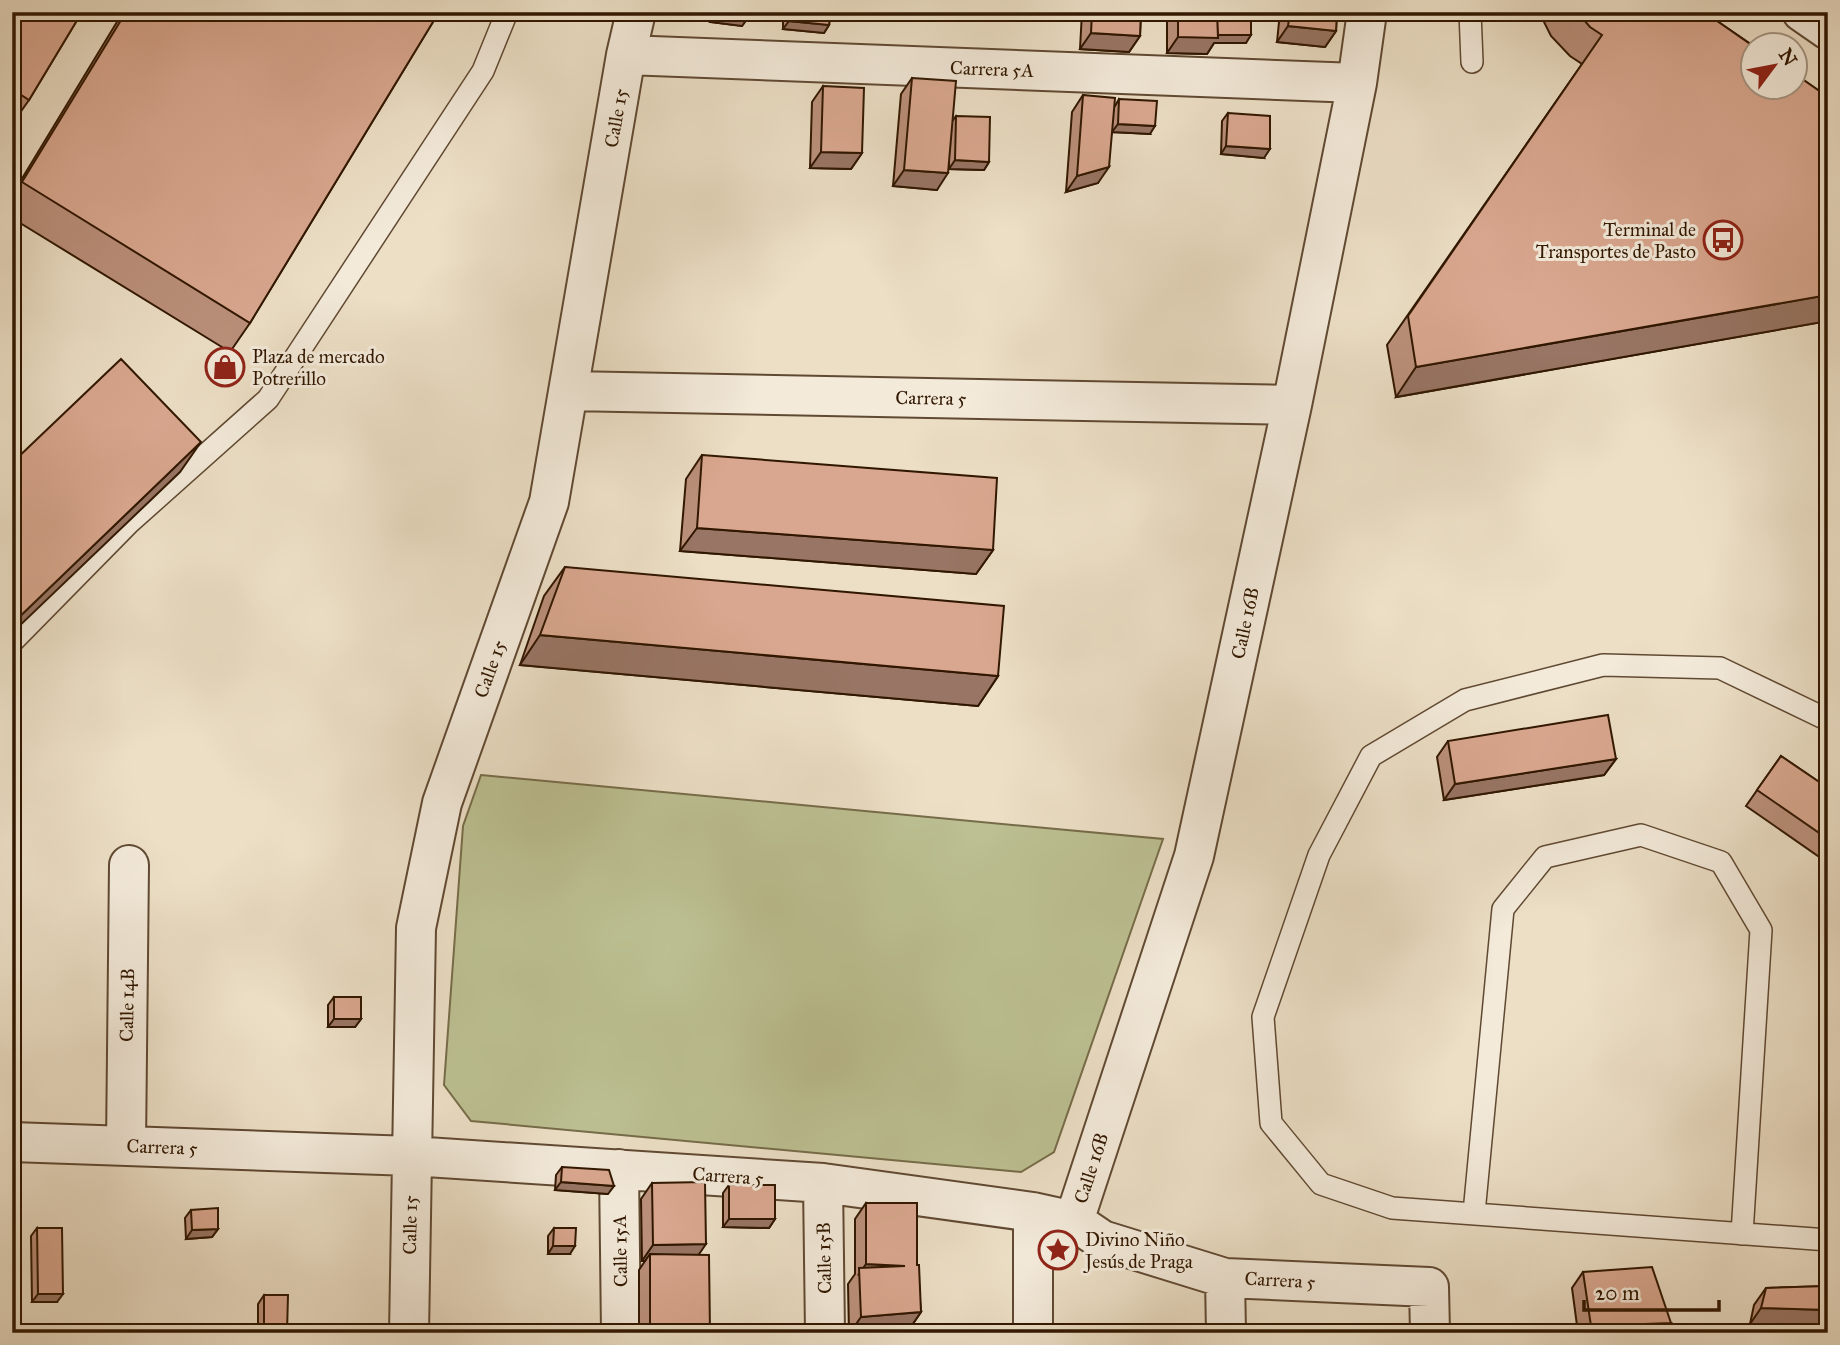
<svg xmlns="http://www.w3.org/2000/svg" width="1840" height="1345" font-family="'IM FELL Great Primer',serif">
  <rect width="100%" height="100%" fill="#ecdfc6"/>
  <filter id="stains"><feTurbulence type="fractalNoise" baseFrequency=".00286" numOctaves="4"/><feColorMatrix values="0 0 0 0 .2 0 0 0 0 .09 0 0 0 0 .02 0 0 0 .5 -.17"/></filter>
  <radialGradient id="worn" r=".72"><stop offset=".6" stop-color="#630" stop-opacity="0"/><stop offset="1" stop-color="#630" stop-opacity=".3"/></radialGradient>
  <!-- green -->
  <path fill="#bcc092" stroke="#766c49" stroke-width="2" d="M 481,775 L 1163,839 L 1054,1152 L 1021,1172 L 471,1121 L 444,1085 L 463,826 Z"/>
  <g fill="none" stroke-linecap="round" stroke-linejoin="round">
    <defs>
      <path id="lane" d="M 1470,12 L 1472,62
        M 12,642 L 129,523 L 268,399 L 483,71 L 507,12
        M 1828,720 L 1720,668 L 1603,665 L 1465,700 L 1371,756 L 1319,855 L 1263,1017 L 1271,1123 L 1321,1184 L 1392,1208 L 1828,1240
        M 1474,1213 L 1503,909 L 1545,857 L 1641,835 L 1721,862 L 1761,930 L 1742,1234"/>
      <path id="street" d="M 1802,12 L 1828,30
        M 626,55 L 1357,83
        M 569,391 L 1292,405
        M 12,1142 L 411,1156 L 823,1183 L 1033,1212 L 1074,1221 L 1102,1240 L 1225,1278 L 1429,1287 L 1430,1333
        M 126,1146 L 129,865
        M 619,1169 L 621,1333
        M 823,1183 L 825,1333
        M 1033,1212 L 1033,1333
        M 1074,1221 L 1194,856 L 1292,405 L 1357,83 L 1367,12
        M 1225,1278 L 1226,1333
        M 409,1333 L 416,928 L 442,803 L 549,502 L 626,55 L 636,12"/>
    </defs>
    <!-- lane casing -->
    <use href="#lane" stroke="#604932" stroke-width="24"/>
    <!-- street casing -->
    <use href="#street" stroke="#604932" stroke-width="42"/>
    <!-- lane -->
    <use href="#lane" stroke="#f3eada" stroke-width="21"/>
    <!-- street -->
    <use href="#street" stroke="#f3eada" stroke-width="38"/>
  </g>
  <!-- wall -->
  <path fill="#bb907b" stroke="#311700" stroke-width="2" d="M 19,12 L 82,12 L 29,100 L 12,124 L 12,23 Z
    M 123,12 L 439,12 L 250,323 L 230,352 L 12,218 L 12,195 Z
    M 711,12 L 752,12 L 742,26 L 710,22 Z
    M 783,12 L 831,12 L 829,25 L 824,33 L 783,29 Z
    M 1082,12 L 1141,12 L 1140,36 L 1129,52 L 1080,49 Z
    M 1167,12 L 1251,12 L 1246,43 L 1214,43 L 1207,54 L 1167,53 Z
    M 1280,12 L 1337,12 L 1336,31 L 1325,47 L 1277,42 Z
    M 1542,12 L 1704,12 L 1828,97 L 1828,321 L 1396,397 L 1387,345 L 1582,64 L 1570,56 L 1551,36 L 1544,22 Z
    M 912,78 L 953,120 L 956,116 L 989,162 L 984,170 L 949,169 L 949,161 L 937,190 L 893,186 L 901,94 Z
    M 823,86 L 862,153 L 851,169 L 810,168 L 812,102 Z
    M 1083,95 L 1115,106 L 1119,99 L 1150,134 L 1112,132 L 1098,183 L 1066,192 L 1072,112 Z
    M 1228,113 L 1264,158 L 1221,154 L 1222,121 Z
    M 702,455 L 993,550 L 976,574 L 680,551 L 686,479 Z
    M 565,567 L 998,676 L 978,706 L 520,665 L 544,596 Z
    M 1448,741 L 1616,759 L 1604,775 L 1444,800 L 1437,757 Z
    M 1781,756 L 1828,788 L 1828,863 L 1746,806 Z
    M 334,997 L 361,1019 L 355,1027 L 328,1027 L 328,1005 Z
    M 562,1167 L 608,1194 L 555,1190 L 556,1175 Z
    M 652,1183 L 699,1254 L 710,1333 L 639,1333 L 639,1270 L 645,1261 L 642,1261 L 641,1199 Z
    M 729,1185 L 775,1219 L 769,1228 L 723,1227 L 723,1193 Z
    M 866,1203 L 917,1265 L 921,1312 L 910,1328 L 849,1333 L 848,1284 L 855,1274 L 855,1219 Z
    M 191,1210 L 218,1229 L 212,1237 L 186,1239 L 185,1218 Z
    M 37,1228 L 57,1302 L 32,1302 L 31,1236 Z
    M 554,1228 L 570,1254 L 548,1254 L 548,1236 Z
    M 1583,1272 L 1664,1333 L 1578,1333 L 1572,1288 Z
    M 1828,1286 L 1750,1324 L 1754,1305 L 1766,1288 Z
    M 264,1295 L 287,1333 L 258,1333 L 258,1304 Z"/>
  <!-- shaded-wall -->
  <path fill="#987564" stroke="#311700" stroke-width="2" d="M 717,12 L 752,12 L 742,26 L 710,22 Z
    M 870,12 L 1069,12 L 1066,16 Z
    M 789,21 L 829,25 L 824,33 L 783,29 Z
    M 1288,26 L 1336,31 L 1325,47 L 1277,42 Z
    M 1091,33 L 1140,36 L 1129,52 L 1080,49 Z
    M 1216,35 L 1251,35 L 1246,43 L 1214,43 L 1207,54 L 1167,53 L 1178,37 Z
    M 1118,124 L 1155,126 L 1150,134 L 1112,132 Z
    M 1226,146 L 1270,149 L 1264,158 L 1221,154 Z
    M 821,152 L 862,153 L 851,169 L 810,168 Z
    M 955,160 L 989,162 L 984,170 L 949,169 Z
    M 1109,167 L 1098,183 L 1066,192 L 1077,176 Z
    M 904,170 L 948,173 L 937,190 L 893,186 Z
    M 1828,295 L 1828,321 L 1396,397 L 1416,367 Z
    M 201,442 L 180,472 L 12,633 L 12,624 Z
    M 697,528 L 993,550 L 976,574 L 680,551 Z
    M 540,635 L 998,676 L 978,706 L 520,665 Z
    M 1616,759 L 1604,775 L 1444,800 L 1455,784 Z
    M 334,1019 L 361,1019 L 355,1027 L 328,1027 Z
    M 561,1182 L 614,1186 L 608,1194 L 555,1190 Z
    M 729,1219 L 775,1219 L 769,1228 L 723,1227 Z
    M 218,1229 L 212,1237 L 186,1239 L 192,1230 Z
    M 706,1244 L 695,1260 L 650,1254 L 645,1261 L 642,1261 L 653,1245 Z
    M 553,1246 L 575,1246 L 570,1254 L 548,1254 Z
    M 866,1264 L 905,1266 L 859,1274 Z
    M 38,1294 L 63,1294 L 57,1302 L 32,1302 Z
    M 1761,1308 L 1828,1310 L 1828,1326 L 1750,1324 Z
    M 921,1312 L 910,1328 L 850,1333 L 861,1317 Z
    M 1671,1323 L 1664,1333 L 1587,1333 L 1591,1326 Z"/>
  <!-- building -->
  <path fill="#d9a78f" stroke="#311700" stroke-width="2" d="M 22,12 L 82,12 L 29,100 L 12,89 L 12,28 Z
    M 126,12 L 439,12 L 250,323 L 22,182 Z
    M 789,12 L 831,12 L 829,25 L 789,21 Z
    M 1092,12 L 1141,12 L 1140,36 L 1091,33 Z
    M 1178,12 L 1217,12 L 1218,38 L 1178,37 Z
    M 1217,12 L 1251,12 L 1251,35 L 1218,35 Z
    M 1290,12 L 1337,12 L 1336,31 L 1288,26 Z
    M 1577,12 L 1704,12 L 1753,46 L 1753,88 L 1795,88 L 1795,74 L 1828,97 L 1828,295 L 1416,367 L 1408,316 L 1602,35 L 1590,27 Z
    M 912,78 L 956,81 L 948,173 L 904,170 Z
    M 823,86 L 864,88 L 862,153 L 821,152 Z
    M 1083,95 L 1115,98 L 1109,167 L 1077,176 Z
    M 1119,99 L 1157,101 L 1155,126 L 1118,124 Z
    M 1228,113 L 1270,116 L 1270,149 L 1226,146 Z
    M 956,116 L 990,117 L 989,162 L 955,160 Z
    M 121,359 L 201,442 L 12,624 L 12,463 Z
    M 702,455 L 997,478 L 993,550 L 697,528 Z
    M 565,567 L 1004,606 L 998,676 L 540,635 Z
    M 1608,715 L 1616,759 L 1455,784 L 1448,741 Z
    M 1781,756 L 1828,788 L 1828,839 L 1757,790 Z
    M 334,997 L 361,997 L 361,1019 L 334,1019 Z
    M 562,1167 L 609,1170 L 614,1186 L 561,1182 Z
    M 705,1182 L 706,1244 L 653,1245 L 652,1183 Z
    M 729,1185 L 775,1185 L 775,1219 L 729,1219 Z
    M 866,1203 L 917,1203 L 917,1265 L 919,1265 L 921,1312 L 861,1317 L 859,1268 L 905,1266 L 866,1264 Z
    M 218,1208 L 218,1229 L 192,1230 L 191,1210 Z
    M 37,1228 L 62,1228 L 63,1294 L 38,1294 Z
    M 554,1228 L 576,1228 L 575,1246 L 553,1246 Z
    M 650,1254 L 709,1255 L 710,1333 L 650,1333 Z
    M 1652,1267 L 1671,1323 L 1591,1326 L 1583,1272 Z
    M 1828,1286 L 1828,1310 L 1761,1308 L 1766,1288 Z
    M 264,1295 L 288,1295 L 287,1333 L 264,1333 Z"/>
  <!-- icons -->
  <defs>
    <symbol id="bus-ring" viewBox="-11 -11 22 22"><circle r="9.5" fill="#f3eada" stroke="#8f2418" stroke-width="1.5"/><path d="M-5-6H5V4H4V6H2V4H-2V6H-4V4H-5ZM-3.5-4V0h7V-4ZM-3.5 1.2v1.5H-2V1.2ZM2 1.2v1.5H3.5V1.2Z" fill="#8f2418"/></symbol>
    <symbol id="shop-ring" viewBox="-11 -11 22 22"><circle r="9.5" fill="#f3eada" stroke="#8f2418" stroke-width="1.5"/><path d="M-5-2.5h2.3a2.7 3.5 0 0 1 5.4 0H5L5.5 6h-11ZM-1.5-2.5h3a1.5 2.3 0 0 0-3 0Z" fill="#8f2418"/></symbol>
    <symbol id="sight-ring" viewBox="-11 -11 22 22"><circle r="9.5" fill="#f3eada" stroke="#8f2418" stroke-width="1.5"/><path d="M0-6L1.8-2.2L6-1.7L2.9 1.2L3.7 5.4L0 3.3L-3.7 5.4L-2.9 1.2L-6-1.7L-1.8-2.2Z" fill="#8f2418"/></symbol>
  </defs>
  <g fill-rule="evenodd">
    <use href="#bus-ring" x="1701" y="218" width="44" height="44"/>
    <use href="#shop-ring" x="203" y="345" width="44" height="44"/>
    <use href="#sight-ring" x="1036" y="1228" width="44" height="44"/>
  </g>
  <g text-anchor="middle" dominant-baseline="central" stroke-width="6" stroke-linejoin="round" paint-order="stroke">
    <!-- street labels -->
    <g font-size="19" fill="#311700" stroke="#f3eada">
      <text transform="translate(992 69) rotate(2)">Carrera 5A</text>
      <text transform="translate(616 118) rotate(-80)">Calle 15</text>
      <text transform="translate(931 398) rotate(1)">Carrera 5</text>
      <text transform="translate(1245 623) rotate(-78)">Calle 16B</text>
      <text transform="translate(490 669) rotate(-70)">Calle 15</text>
      <text transform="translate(127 1005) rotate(-89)">Calle 14B</text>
      <text transform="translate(162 1147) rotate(2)">Carrera 5</text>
      <text transform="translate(1091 1168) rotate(-72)">Calle 16B</text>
      <text transform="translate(728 1176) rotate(4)">Carrera 5</text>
      <text transform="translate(410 1225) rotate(-89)">Calle 15</text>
      <text transform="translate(620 1251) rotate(-91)">Calle 15A</text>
      <text transform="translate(824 1258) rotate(-91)">Calle 15B</text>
      <text transform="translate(1280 1280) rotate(3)">Carrera 5</text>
    </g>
    <!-- poi labels -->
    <g font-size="19" fill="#311700" stroke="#f3eada" text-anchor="start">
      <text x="1696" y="229" text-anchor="end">Terminal de<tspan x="1696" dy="22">Transportes de Pasto</tspan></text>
      <text x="252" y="356">Plaza de mercado<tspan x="252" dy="22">Potrerillo</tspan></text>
      <text x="1085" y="1239">Divino Niño<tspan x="1085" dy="22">Jesús de Praga</tspan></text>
    </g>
  </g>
  <!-- margin -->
  <rect width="1840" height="1345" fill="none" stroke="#ecdfc6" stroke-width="42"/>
  <rect x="14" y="14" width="1812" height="1317" fill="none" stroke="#311700" stroke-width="3.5"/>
  <rect x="21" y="21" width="1798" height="1303" fill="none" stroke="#311700" stroke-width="2"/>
  <!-- north arrow -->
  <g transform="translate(1774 66) rotate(58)"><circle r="33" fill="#f3eada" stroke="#a59683" stroke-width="2"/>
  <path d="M0-5L12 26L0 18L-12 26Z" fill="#8f2418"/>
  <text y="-10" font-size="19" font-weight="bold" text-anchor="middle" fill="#311700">N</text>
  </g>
  <!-- scale -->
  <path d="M1584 1300v10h135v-10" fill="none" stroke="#311700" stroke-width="3.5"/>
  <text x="1595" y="1300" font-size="21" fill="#311700" stroke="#f3eada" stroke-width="5" paint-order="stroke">20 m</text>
  <rect width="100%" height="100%" filter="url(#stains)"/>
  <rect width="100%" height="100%" fill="url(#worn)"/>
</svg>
